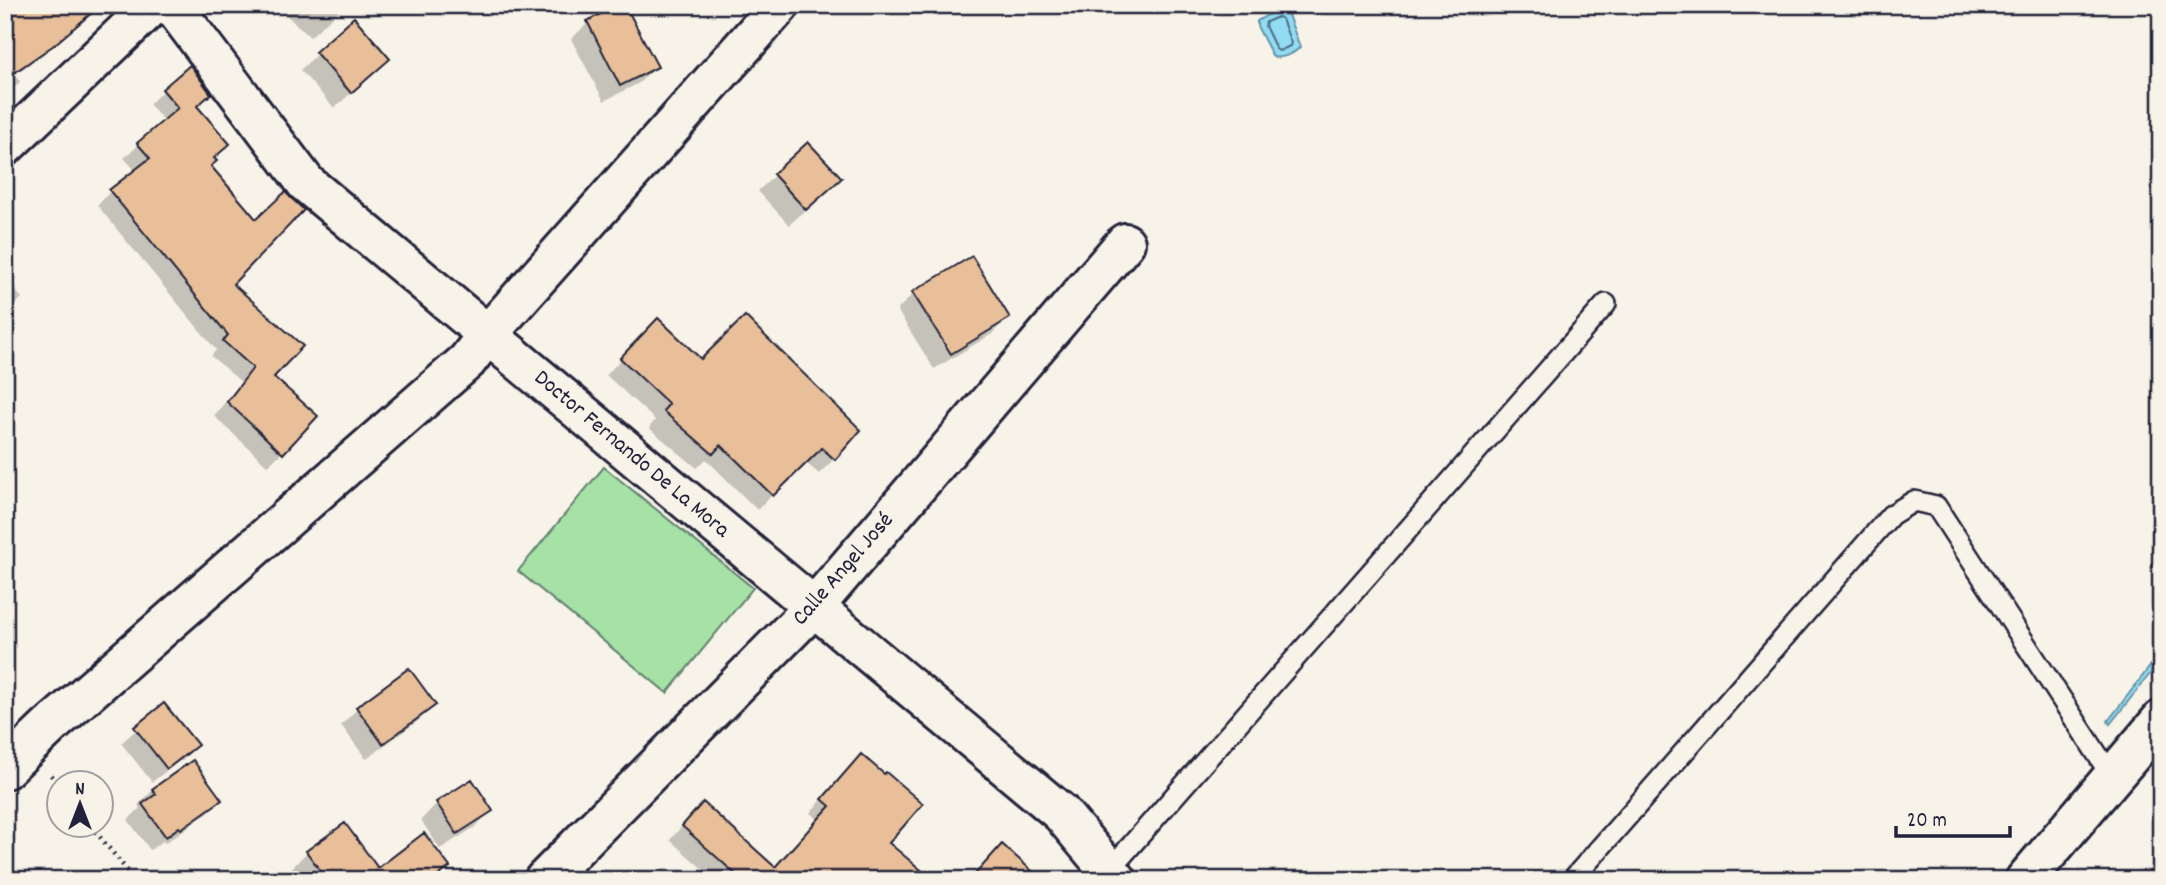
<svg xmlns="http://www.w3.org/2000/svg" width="2166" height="885" font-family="Dekko,sans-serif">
  <rect width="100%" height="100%" fill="#f7f3e8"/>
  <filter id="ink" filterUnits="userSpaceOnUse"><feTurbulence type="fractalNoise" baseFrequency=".0143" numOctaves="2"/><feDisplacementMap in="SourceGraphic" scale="14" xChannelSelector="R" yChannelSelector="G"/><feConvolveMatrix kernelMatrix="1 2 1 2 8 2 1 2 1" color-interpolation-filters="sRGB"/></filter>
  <g filter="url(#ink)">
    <!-- green -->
    <path fill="#a6e1a6" stroke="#648270" stroke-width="2" d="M 604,467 L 753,588 L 667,693 L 518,571 Z"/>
    <!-- water -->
    <path fill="#91dcf2" stroke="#6592a9" stroke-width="2" d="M 1280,8 L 1285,10 L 1288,15 L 1300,47 C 1294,54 1282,59 1273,57 L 1257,26 L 1257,21 Z
      M 2161,656 L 2161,660 L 2110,724 L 2108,721 L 2152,664 Z"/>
    <!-- shadow -->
    <path fill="#0003" d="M 5,5 L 91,14 L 40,57 L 15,74 L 20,82 L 5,96 Z
      M 292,5 L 345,5 L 310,37 L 284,13 Z
      M 622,5 L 655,67 L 639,83 L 604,101 L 571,39 L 588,23 Z
      M 354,20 L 372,75 L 334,108 L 300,70 Z
      M 189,67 L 196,107 L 213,158 L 209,166 L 231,284 L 272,377 L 282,452 L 268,466 L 214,416 L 241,382 L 211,356 L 216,350 L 97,205 L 110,192 L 136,171 L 124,158 L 165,122 L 149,104 Z
      M 775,175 L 823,194 L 789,225 L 758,191 Z
      M 5,280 L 22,298 L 5,314 Z
      M 913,294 L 1008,317 L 992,334 L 934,369 L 897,310 Z
      M 745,318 L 834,459 L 819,474 L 805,462 L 757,510 L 706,459 L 697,468 L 649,428 L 655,420 L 606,375 L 643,336 L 701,361 Z
      M 409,671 L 434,705 L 418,721 L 366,759 L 341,725 L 357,709 Z
      M 164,706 L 197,746 L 182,761 L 179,761 L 152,782 L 121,743 Z
      M 848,770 L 886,843 L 931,880 L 715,880 L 670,840 L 690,817 L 775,869 L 819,820 L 810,813 Z
      M 471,781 L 491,811 L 475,827 L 440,849 L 421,820 L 437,803 Z
      M 153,790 L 220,800 L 205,815 L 165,843 L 163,841 L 150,850 L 128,820 L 140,808 L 138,805 Z
      M 307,852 L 384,880 L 299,880 L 291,869 Z"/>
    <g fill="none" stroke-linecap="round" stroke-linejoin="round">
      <!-- shore -->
      <path stroke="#4e6c84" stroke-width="2" d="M 1278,17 L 1282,19 L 1291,43 L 1290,46 L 1279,51 L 1276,49 L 1265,26 L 1266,22 Z"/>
    </g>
    <!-- building -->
    <path fill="#e8bf98" stroke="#22223b" stroke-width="2" d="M 5,5 L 101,5 L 54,45 L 5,79 Z
      M 618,5 L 625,5 L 658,67 L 620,86 L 587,21 Z
      M 354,17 L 390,59 L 351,93 L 315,52 Z
      M 190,65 L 211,94 L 197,106 L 230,144 L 214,158 L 217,161 L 211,166 L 256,219 L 285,192 L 304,210 L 233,284 L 303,346 L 274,377 L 318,416 L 283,454 L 227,402 L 253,368 L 223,341 L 228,335 L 109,190 L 150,158 L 137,143 L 178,108 L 162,89 Z
      M 808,142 L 842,178 L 806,210 L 773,174 Z
      M 972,256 L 1010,318 L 951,354 L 912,292 Z
      M 745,316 L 861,430 L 835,460 L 822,448 L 773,496 L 721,445 L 713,454 L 663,411 L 669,404 L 620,358 L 658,318 L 701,359 Z
      M 409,668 L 436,705 L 383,744 L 356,707 Z
      M 164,703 L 198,745 L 167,769 L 134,727 Z
      M 861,754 L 884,774 L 886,772 L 923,804 L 889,843 L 933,880 L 742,880 L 682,826 L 703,802 L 775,867 L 830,806 L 822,799 Z
      M 193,760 L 222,800 L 181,829 L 179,827 L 166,837 L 142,804 L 156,794 L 152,789 Z
      M 472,779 L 493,811 L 457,834 L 436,802 Z
      M 345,823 L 378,868 L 424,833 L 450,867 L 433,880 L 327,880 L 306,851 Z
      M 1002,844 L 1042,880 L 970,880 Z"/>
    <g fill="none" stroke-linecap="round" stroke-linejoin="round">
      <defs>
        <path id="lane" d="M 1106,874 L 1606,304
          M 1572,880 L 1891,515 L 1914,501 L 1936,506 L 2112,777"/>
        <path id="street" d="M 172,5 L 306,183 L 1061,813 L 1117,880
          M 5,146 L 153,5
          M 5,769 L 50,726 L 467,361 L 487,335 L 780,5
          M 544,880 L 814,607 L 1125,243
          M 2025,880 L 2161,720"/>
      </defs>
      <!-- lane casing -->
      <use href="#lane" stroke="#22223b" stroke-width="24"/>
      <!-- street casing -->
      <use href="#street" stroke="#22223b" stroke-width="44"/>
      <!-- path -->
      <path stroke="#22223b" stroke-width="4.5" stroke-dasharray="2 5" stroke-linecap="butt" d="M 51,775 L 60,786
        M 91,826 L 135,880"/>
      <!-- lane -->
      <use href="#lane" stroke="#f7f3e8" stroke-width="19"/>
      <!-- street -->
      <use href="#street" stroke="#f7f3e8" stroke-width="38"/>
    </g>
  </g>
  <g text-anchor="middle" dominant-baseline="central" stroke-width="7" stroke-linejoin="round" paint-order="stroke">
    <!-- street labels -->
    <g font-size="23" fill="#22223b" stroke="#f7f3e8">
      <text transform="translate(631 455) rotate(40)">Doctor Fernando De La Mora</text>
      <text transform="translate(844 570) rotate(-49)">Calle Angel José</text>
    </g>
  </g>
  <!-- margin -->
  <rect width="2166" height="885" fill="none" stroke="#f7f3e8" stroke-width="28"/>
  <rect x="14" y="14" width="2138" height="857" fill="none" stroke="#22223b" stroke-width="2.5" filter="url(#ink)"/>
  <!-- north arrow -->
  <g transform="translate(80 804)"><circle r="33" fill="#f7f3e8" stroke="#a29fa3" stroke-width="2"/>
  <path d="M0-5L12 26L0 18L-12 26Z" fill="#22223b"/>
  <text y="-10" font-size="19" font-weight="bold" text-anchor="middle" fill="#22223b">N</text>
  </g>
  <!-- scale -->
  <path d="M1896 826v10h114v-10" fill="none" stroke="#22223b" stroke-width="3.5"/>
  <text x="1907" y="826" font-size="21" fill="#22223b" stroke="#f7f3e8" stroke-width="5" paint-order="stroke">20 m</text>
</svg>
